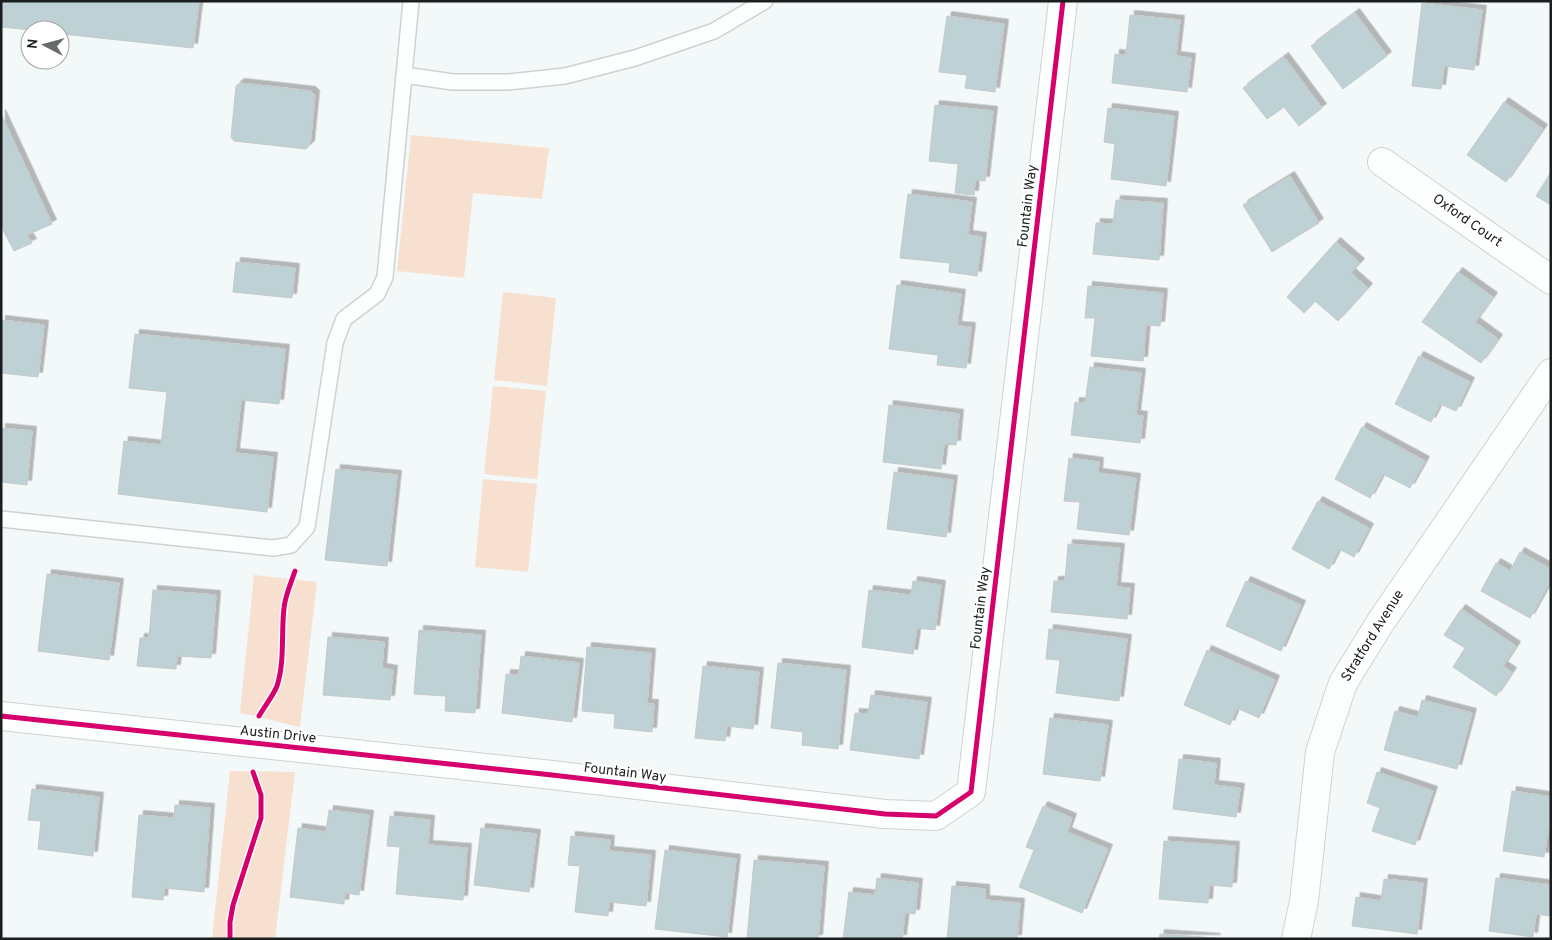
<svg xmlns="http://www.w3.org/2000/svg" width="1552" height="940" font-family="Overpass,sans-serif">
  <defs>
    <filter id="shadow"><feDropShadow dx="4.5" dy="-4.5" stdDeviation="0" flood-color="#0004"/></filter>
  </defs>
  <rect width="100%" height="100%" fill="#f3f8f8"/>
  <!-- green -->
  <path fill="#f8e0d1" d="M 411,135 L 549,148 L 542,199 L 473,193 L 464,278 L 397,271 Z
    M 503,292 L 556,298 L 547,386 L 494,380 Z
    M 493,386 L 546,391 L 537,479 L 484,474 Z
    M 483,479 L 537,484 L 528,572 L 475,567 Z
    M 254,575 L 317,582 L 300,727 C 280,723 260,716 240,713 Z
    M 230,771 L 295,772 L 275,939 L 212,939 Z"/>
  <!-- building -->
  <path fill="#bed1d4" stroke="#c5c9ca" filter="url(#shadow)" d="M 1,1 L 199,1 L 193,48 L 62,34 L 60,47 L 60,30 L 31,30 L 1,27 Z
    M 1422,3 L 1482,10 L 1474,70 L 1444,66 L 1441,89 L 1412,86 Z
    M 1355,13 L 1387,56 L 1343,89 L 1311,46 Z
    M 1130,15 L 1180,20 L 1176,56 L 1191,58 L 1187,92 L 1112,83 L 1115,54 L 1126,55 Z
    M 947,16 L 1004,24 L 995,92 L 965,88 L 967,75 L 939,72 Z
    M 1284,57 L 1322,108 L 1299,126 L 1284,107 L 1267,119 L 1243,88 Z
    M 240,83 L 311,91 L 315,95 L 310,145 L 306,149 L 234,141 L 231,137 L 236,86 Z
    M 1504,102 L 1543,129 L 1506,182 L 1467,155 Z
    M 935,105 L 993,111 L 985,181 L 975,180 L 974,195 L 955,193 L 958,164 L 929,161 Z
    M 1108,108 L 1174,116 L 1166,186 L 1111,179 L 1115,144 L 1104,142 Z
    M 1,114 L 52,224 L 27,235 L 32,243 L 14,251 L 1,226 Z
    M 1551,172 L 1551,205 L 1536,196 Z
    M 1290,176 L 1319,223 L 1272,252 L 1243,205 Z
    M 908,194 L 972,202 L 968,235 L 982,237 L 977,276 L 949,272 L 950,263 L 900,258 Z
    M 1116,200 L 1163,203 L 1159,260 L 1093,254 L 1096,223 L 1113,224 Z
    M 1336,242 L 1360,263 L 1351,273 L 1368,288 L 1338,321 L 1315,301 L 1304,313 L 1287,297 Z
    M 236,262 L 295,268 L 292,298 L 233,292 Z
    M 1458,272 L 1493,297 L 1475,322 L 1498,339 L 1481,363 L 1422,322 Z
    M 897,285 L 961,294 L 957,326 L 971,327 L 966,368 L 937,365 L 938,355 L 889,349 Z
    M 1088,286 L 1163,293 L 1160,326 L 1146,325 L 1143,361 L 1091,356 L 1095,318 L 1085,318 Z
    M 1,320 L 44,325 L 38,377 L 1,373 Z
    M 135,334 L 285,349 L 279,404 L 241,400 L 235,453 L 273,457 L 267,512 L 118,494 L 124,441 L 161,445 L 167,392 L 129,388 Z
    M 1419,356 L 1470,382 L 1456,411 L 1440,404 L 1431,422 L 1395,404 Z
    M 1090,367 L 1141,373 L 1136,415 L 1143,416 L 1140,443 L 1071,435 L 1075,402 L 1085,403 Z
    M 889,405 L 959,414 L 956,445 L 944,444 L 941,469 L 883,462 Z
    M 1362,427 L 1425,461 L 1410,488 L 1383,474 L 1370,498 L 1335,479 Z
    M 1,428 L 32,431 L 27,485 L 1,482 Z
    M 1069,458 L 1099,462 L 1098,473 L 1136,478 L 1129,535 L 1077,529 L 1080,502 L 1064,501 Z
    M 336,469 L 397,475 L 387,566 L 325,560 Z
    M 894,472 L 953,480 L 946,537 L 887,529 Z
    M 1318,501 L 1369,528 L 1354,557 L 1339,549 L 1329,569 L 1292,549 Z
    M 1068,544 L 1120,548 L 1116,587 L 1130,588 L 1127,619 L 1051,612 L 1054,581 L 1065,581 Z
    M 1520,552 L 1551,569 L 1551,580 L 1530,618 L 1481,591 L 1496,563 L 1510,571 Z
    M 47,574 L 119,583 L 109,660 L 38,651 Z
    M 913,581 L 941,585 L 935,630 L 917,628 L 913,654 L 862,647 L 869,590 L 911,595 Z
    M 1246,581 L 1301,605 L 1281,651 L 1226,626 Z
    M 153,590 L 216,595 L 211,658 L 177,656 L 176,669 L 137,666 L 140,638 L 149,638 Z
    M 1461,609 L 1516,646 L 1503,666 L 1512,672 L 1496,696 L 1453,667 L 1465,648 L 1444,635 Z
    M 1049,629 L 1127,639 L 1119,701 L 1056,693 L 1060,660 L 1046,659 Z
    M 419,630 L 481,635 L 475,713 L 445,711 L 446,696 L 414,694 Z
    M 328,637 L 384,642 L 382,668 L 393,670 L 390,700 L 323,695 Z
    M 587,647 L 651,653 L 647,704 L 654,704 L 652,732 L 614,728 L 615,714 L 582,711 Z
    M 1207,650 L 1275,680 L 1259,718 L 1237,708 L 1230,725 L 1184,705 Z
    M 521,656 L 579,663 L 572,722 L 502,713 L 506,674 L 519,675 Z
    M 778,663 L 846,670 L 838,749 L 802,745 L 803,732 L 771,728 Z
    M 703,666 L 759,672 L 753,729 L 727,726 L 725,741 L 695,738 Z
    M 871,695 L 927,702 L 919,759 L 850,750 L 855,713 L 868,714 Z
    M 1422,700 L 1472,713 L 1457,769 L 1384,750 L 1395,711 L 1418,717 Z
    M 1050,718 L 1108,725 L 1100,781 L 1043,774 Z
    M 1179,759 L 1216,763 L 1214,785 L 1240,788 L 1236,817 L 1173,809 Z
    M 1377,772 L 1433,791 L 1415,845 L 1372,831 L 1380,808 L 1367,803 Z
    M 32,789 L 99,797 L 93,856 L 38,849 L 41,821 L 28,820 Z
    M 1512,791 L 1551,797 L 1551,827 L 1549,826 L 1544,857 L 1503,851 Z
    M 175,805 L 210,808 L 204,892 L 164,888 L 163,900 L 132,897 L 139,815 L 174,818 Z
    M 1043,806 L 1072,818 L 1067,832 L 1108,849 L 1082,913 L 1019,887 L 1034,850 L 1026,847 Z
    M 329,810 L 369,815 L 359,895 L 345,893 L 344,904 L 290,897 L 298,828 L 326,832 Z
    M 390,816 L 430,820 L 428,845 L 467,848 L 463,900 L 396,894 L 400,847 L 387,846 Z
    M 481,828 L 536,834 L 529,892 L 474,885 Z
    M 571,836 L 610,840 L 609,851 L 651,855 L 646,906 L 609,902 L 608,916 L 575,912 L 580,866 L 568,865 Z
    M 1164,841 L 1235,846 L 1232,887 L 1209,885 L 1208,903 L 1159,899 Z
    M 665,850 L 736,859 L 727,937 L 655,929 Z
    M 754,860 L 824,866 L 818,939 L 747,939 Z
    M 877,878 L 918,883 L 915,914 L 905,913 L 902,939 L 843,939 L 849,892 L 875,895 Z
    M 1496,878 L 1551,885 L 1549,916 L 1536,914 L 1533,937 L 1489,931 Z
    M 1384,879 L 1423,883 L 1417,934 L 1352,926 L 1356,897 L 1381,901 Z
    M 952,886 L 985,889 L 985,900 L 1020,903 L 1017,939 L 947,939 Z
    M 1160,934 L 1216,938 L 1216,939 L 1159,939 Z"/>
  <g fill="none" stroke-linecap="round" stroke-linejoin="round">
    <defs>
      <path id="lane" d="M 404,75 L 453,82 L 508,82 L 565,76 L 635,58 L 714,31 L 765,1
        M 1,519 L 273,548 L 291,545 L 307,527 L 335,343 L 344,319 L 377,294 L 385,277 L 411,1"/>
      <path id="street" d="M 1382,162 L 1551,280
        M 1,716 L 552,775 L 885,814 L 936,816 L 971,792 L 1063,1"/>
      <path id="secondary" d="M 1296,939 L 1304,901 L 1320,752 L 1343,683 L 1380,623 L 1551,373"/>
    </defs>
    <!-- lane casing -->
    <use href="#lane" stroke="#ced2d2" stroke-width="18"/>
    <!-- street casing -->
    <use href="#street" stroke="#ced2d2" stroke-width="30"/>
    <!-- secondary casing -->
    <use href="#secondary" stroke="#ced2d2" stroke-width="30"/>
    <!-- lane -->
    <use href="#lane" stroke="#fdfefe" stroke-width="15"/>
    <!-- street -->
    <use href="#street" stroke="#fdfefe" stroke-width="28"/>
    <!-- secondary -->
    <use href="#secondary" stroke="#fdfefe" stroke-width="28"/>
    <defs>
      <path id="cycleway" d="M 1,716 L 552,775 L 885,814 L 936,816 L 971,792 L 1063,1
        M 259,716 C 264,707 273,696 277,686 C 285,661 281,634 284,608 C 285,596 291,583 295,571
        M 230,939 L 230,922 L 233,905 L 261,818 L 261,795 L 253,772"/>
    </defs>
    <!-- cycleway casing -->
    <use href="#cycleway" stroke="#fff" stroke-width="8"/>
    <!-- cycleway -->
    <use href="#cycleway" stroke="#d6006c" stroke-width="5"/>
  </g>
  <g text-anchor="middle" dominant-baseline="central" stroke-width="4.5" stroke-linejoin="round" paint-order="stroke">
    <!-- street labels -->
    <g font-size="14" fill="#1a1e1e" stroke="#fff">
      <text transform="translate(1028 206) rotate(-83)">Fountain Way</text>
      <text transform="translate(1467 221) rotate(35)">Oxford Court</text>
      <text transform="translate(981 608) rotate(-83)">Fountain Way</text>
      <text transform="translate(1373 636) rotate(-58)">Stratford Avenue</text>
      <text transform="translate(278 735) rotate(6)">Austin Drive</text>
      <text transform="translate(625 773) rotate(7)">Fountain Way</text>
    </g>
  </g>
  <!-- border -->
  <rect width="1552" height="940" fill="none" stroke="#1a1e1e" stroke-width="5"/>
  <!-- north arrow -->
  <g transform="translate(45 45) rotate(276)"><circle r="24" fill="#ffffff" stroke="#a3a5a5"/>
  <path d="M0-4L9 19L0 12L-9 19Z" fill="#666a6a"/>
  <text y="-8" font-size="14" font-weight="bold" text-anchor="middle" fill="#1a1e1e">N</text>
  </g>
</svg>
